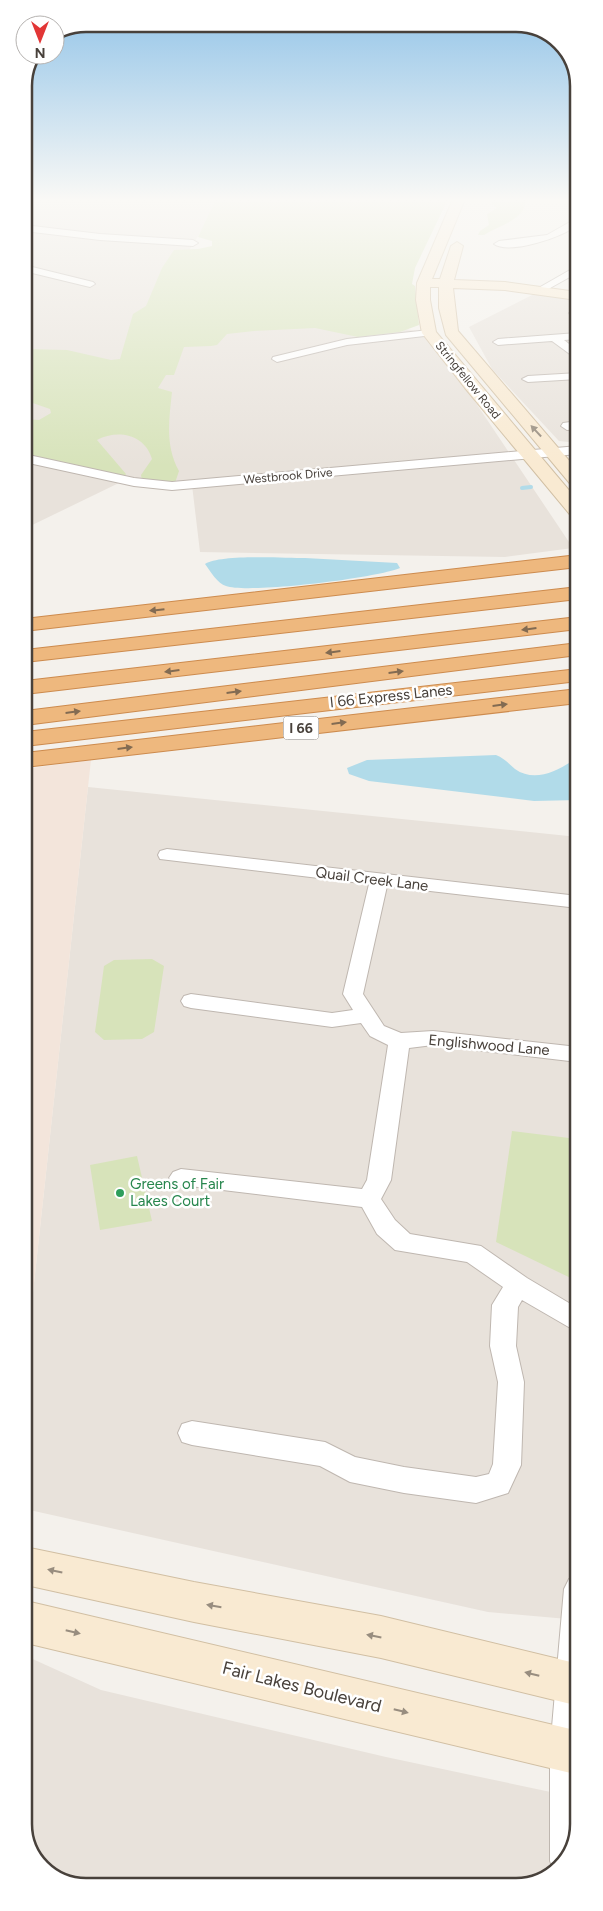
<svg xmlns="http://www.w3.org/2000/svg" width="603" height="1911" font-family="Figtree,sans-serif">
  <rect width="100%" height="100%" fill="#f4f1ec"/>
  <!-- residential -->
  <path fill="#e8e2db" d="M 24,199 L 221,199 L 152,310 L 358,321 L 429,333 L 573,548 L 505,557 L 200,552 L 192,485 L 123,481 L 24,529 Z
    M 534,294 L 577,301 L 578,443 L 559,441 L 492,369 L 469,327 Z
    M 88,787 L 578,837 L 579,1620 L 488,1612 L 25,1509 L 25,1366 Z
    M 26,1656 L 101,1690 L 386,1757 L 579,1798 L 579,1825 L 566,1863 L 533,1885 L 82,1887 L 45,1872 L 26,1841 Z"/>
  <!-- commercial -->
  <path fill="#f3e5db" d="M 91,760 L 88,787 L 25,1366 L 25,769 Z"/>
  <!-- green -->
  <path fill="#d7e3ba" d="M 216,199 L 448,199 L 415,268 L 412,284 L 415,286 L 419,325 L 400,332 L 358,337 L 315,328 L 254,331 L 227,334 L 217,345 L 211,346 L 184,347 L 174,375 L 166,375 L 158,388 L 172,392 C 169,420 165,446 179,471 L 175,483 L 142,480 L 141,475 L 152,459 C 145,434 117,429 97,440 L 126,474 L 124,477 L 24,454 L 24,419 L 39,420 L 51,413 L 50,409 L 24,400 L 24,349 L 67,350 L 111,360 L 120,359 L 133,314 L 146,306 L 162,268 L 174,250 L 198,249 L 212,246 L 212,241 L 198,237 Z
    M 491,199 L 525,199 C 528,219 497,226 484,235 L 478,235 L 480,231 L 489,225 L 487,214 L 497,208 L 492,204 Z
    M 152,959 L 164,966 L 154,1032 L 142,1039 L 104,1040 L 95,1032 L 104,966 L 114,960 Z
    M 573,1109 L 578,1109 L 579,1282 L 496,1242 L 512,1131 L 569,1138 Z
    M 137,1156 L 152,1221 L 100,1230 L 90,1165 Z"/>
  <!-- water -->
  <path fill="#b1dbe9" d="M 305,558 L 397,563 L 400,568 C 377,578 248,594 226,586 C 218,584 210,571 205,564 C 220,554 284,558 305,558 Z
    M 496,755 C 504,758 508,763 515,769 C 536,784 561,769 578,757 L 578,800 L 534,801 L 369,781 L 349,774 L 347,768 L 367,760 Z"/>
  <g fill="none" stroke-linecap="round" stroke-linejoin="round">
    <!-- stream -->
    <path stroke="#b1dbe9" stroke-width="4" d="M 522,488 L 531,487"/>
    <defs>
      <path id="street" d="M 24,199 L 32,199 L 24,208 Z
        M 577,218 L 577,225 C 564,237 509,255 494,244 L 499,241 L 547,235 Z
        M 24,225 L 100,234 L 193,240 L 198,243 L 193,246 L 100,240 L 24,231 Z
        M 24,265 L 93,282 L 95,284 L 90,287 L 24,271 Z
        M 577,266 L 577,273 L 543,292 L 535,290 Z
        M 574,310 L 577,311 L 577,320 L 573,319 L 569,313 Z
        M 429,330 L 434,333 L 433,335 L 347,345 L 277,362 L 272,359 L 273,357 L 347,339 Z
        M 577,333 L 578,339 L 564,340 L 578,351 L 578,360 L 552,341 L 498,345 L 493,342 L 498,339 Z
        M 578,373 L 578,379 L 528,382 L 522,379 L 528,376 Z
        M 578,421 L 578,429 L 567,430 L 561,426 L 563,423 Z
        M 578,446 L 578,454 L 172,490 L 134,486 L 24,462 L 24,454 L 134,478 L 172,482 Z
        M 167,849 L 578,896 L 578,908 L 387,886 L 363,994 L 384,1026 L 401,1033 L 433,1031 L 578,1047 L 578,1062 L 433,1045 L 409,1048 L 391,1180 L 381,1199 L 395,1220 L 410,1234 L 481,1246 L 527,1278 L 579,1309 L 579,1333 L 522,1300 L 518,1307 L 516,1346 L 524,1382 L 521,1465 L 508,1493 L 476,1503 L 404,1493 L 350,1482 L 320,1466 L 192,1445 L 182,1442 L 178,1433 L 182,1424 L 192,1421 L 325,1442 L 355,1457 L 404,1467 L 476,1477 L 489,1474 L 493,1464 L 498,1382 L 490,1346 L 492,1305 L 503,1287 L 467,1262 L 395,1250 L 377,1234 L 362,1207 L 173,1184 L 169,1178 L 173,1172 L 181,1169 L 362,1189 L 367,1180 L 388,1045 L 370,1036 L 361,1023 L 332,1027 L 191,1008 L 184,1006 L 181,1001 L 184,996 L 191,994 L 332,1013 L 353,1010 L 343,994 L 369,884 L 160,859 L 158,855 L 160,851 Z
        M 579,1575 L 579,1825 L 566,1863 L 554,1871 L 550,1861 L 550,1750 L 564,1589 L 569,1579 Z"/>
      <path id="secondary" d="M 453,199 L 465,199 L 432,279 L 440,279 L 451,246 L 457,242 L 463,246 L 454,280 L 505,282 L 577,292 L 577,300 L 505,290 L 453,288 L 458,331 L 578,471 L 578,487 L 572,486 L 446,335 L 439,308 L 439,287 L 430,287 L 430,300 L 436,332 L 578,501 L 578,518 L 572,517 L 465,388 L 422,333 L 416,300 L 417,283 Z
        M 25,1547 L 194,1582 L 381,1616 L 579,1664 L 579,1706 L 381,1658 L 194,1622 L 26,1585 Z
        M 26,1601 L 579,1731 L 579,1775 L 26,1643 Z"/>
      <path id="highway" d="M 578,555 L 578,567 L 24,631 L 24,619 Z
        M 578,587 L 578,599 L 25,662 L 25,650 Z
        M 578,617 L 578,629 L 25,694 L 25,681 Z
        M 578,643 L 578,655 L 25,725 L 25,711 Z
        M 578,669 L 578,681 L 25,746 L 25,732 Z
        M 578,689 L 578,703 L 25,767 L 25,753 Z"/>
    </defs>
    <!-- street casing -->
    <use href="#street" stroke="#bfb7b0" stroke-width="2"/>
    <!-- secondary casing -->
    <use href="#secondary" stroke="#d1bfa3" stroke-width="2"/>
    <!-- highway casing -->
    <use href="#highway" stroke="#cd8b4e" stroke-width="2"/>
    <!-- street -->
    <use href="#street" fill="#fff" fill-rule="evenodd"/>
    <!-- secondary -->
    <use href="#secondary" fill="#f9ead2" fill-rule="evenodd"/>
    <!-- highway -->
    <use href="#highway" fill="#eeb87e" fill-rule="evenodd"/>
  </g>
  <!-- one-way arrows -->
  <defs><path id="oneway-solid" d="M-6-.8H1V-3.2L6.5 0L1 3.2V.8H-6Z" transform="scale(1.25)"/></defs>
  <g fill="#988d7f">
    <use href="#oneway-solid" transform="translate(536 431) rotate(-133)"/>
    <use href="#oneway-solid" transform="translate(55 1571) rotate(-168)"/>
    <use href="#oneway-solid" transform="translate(214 1606) rotate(-170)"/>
    <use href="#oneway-solid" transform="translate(73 1632) rotate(13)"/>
    <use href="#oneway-solid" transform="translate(374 1636) rotate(-169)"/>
    <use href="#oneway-solid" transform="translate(532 1674) rotate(-166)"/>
    <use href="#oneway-solid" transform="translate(401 1711) rotate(14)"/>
  </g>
  <g fill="#826b52">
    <use href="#oneway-solid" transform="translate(157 610) rotate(174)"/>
    <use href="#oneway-solid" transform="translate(529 629) rotate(173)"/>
    <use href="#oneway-solid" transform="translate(333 652) rotate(173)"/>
    <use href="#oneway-solid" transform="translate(172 671) rotate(173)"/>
    <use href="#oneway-solid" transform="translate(396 672) rotate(-7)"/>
    <use href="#oneway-solid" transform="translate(234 692) rotate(-7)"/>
    <use href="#oneway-solid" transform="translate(500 705) rotate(-7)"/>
    <use href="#oneway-solid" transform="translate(73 712) rotate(-7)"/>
    <use href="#oneway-solid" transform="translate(339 723) rotate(-7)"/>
    <use href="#oneway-solid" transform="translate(125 748) rotate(-7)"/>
  </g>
  <!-- sky -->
  <linearGradient id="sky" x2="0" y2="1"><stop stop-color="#92c4e8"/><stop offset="0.43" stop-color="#faf9f6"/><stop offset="1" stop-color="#faf9f6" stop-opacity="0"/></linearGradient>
  <rect width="603" height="466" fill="url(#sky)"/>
  <!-- markers -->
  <circle fill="#2e9e5b" stroke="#fff" stroke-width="2" cx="120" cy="1193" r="5"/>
  <g text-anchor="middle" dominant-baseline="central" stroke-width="5" stroke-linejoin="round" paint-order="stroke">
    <!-- far-street labels -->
    <g font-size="12" fill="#48413b" stroke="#fff">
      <text transform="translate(468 380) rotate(51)">Stringfellow Road</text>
      <text transform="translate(288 476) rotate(-5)">Westbrook Drive</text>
    </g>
    <!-- shield labels -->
    <rect fill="#fff" stroke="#7f7a76" stroke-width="1" x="283.5" y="716.5" width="35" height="23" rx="4"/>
    <g font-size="14" font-weight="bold" fill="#48413b">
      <text x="301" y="728">I 66</text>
    </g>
    <!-- street labels -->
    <g font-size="15" fill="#48413b" stroke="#fff">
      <text transform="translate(391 696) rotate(-6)">I 66 Express Lanes</text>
      <text transform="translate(372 879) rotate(7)">Quail Creek Lane</text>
      <text transform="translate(489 1045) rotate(5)">Englishwood Lane</text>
    </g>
    <!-- leisure labels -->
    <g font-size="15" fill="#27864d" stroke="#fff" text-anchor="start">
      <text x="130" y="1184">Greens of Fair<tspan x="130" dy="17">Lakes Court</tspan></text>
    </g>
    <!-- near-street labels -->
    <g font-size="18" fill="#48413b" stroke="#fff">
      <text transform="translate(302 1687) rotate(14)">Fair Lakes Boulevard</text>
    </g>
  </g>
  <!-- crop -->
  <path d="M0 0H603V1911H0ZM86 32H516A54 54 0 0 1 570 86V1824A54 54 0 0 1 516 1878H86A54 54 0 0 1 32 1824V86A54 54 0 0 1 86 32Z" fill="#fff" fill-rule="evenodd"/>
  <path fill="none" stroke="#48413b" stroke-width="2.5" d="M86 32H516A54 54 0 0 1 570 86V1824A54 54 0 0 1 516 1878H86A54 54 0 0 1 32 1824V86A54 54 0 0 1 86 32Z"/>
  <!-- north arrow -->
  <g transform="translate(40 40) rotate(180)"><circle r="24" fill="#ffffff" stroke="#b6b3b1"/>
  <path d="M0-4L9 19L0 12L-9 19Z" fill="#e23636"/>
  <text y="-8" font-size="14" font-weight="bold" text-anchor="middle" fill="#48413b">N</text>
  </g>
</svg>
